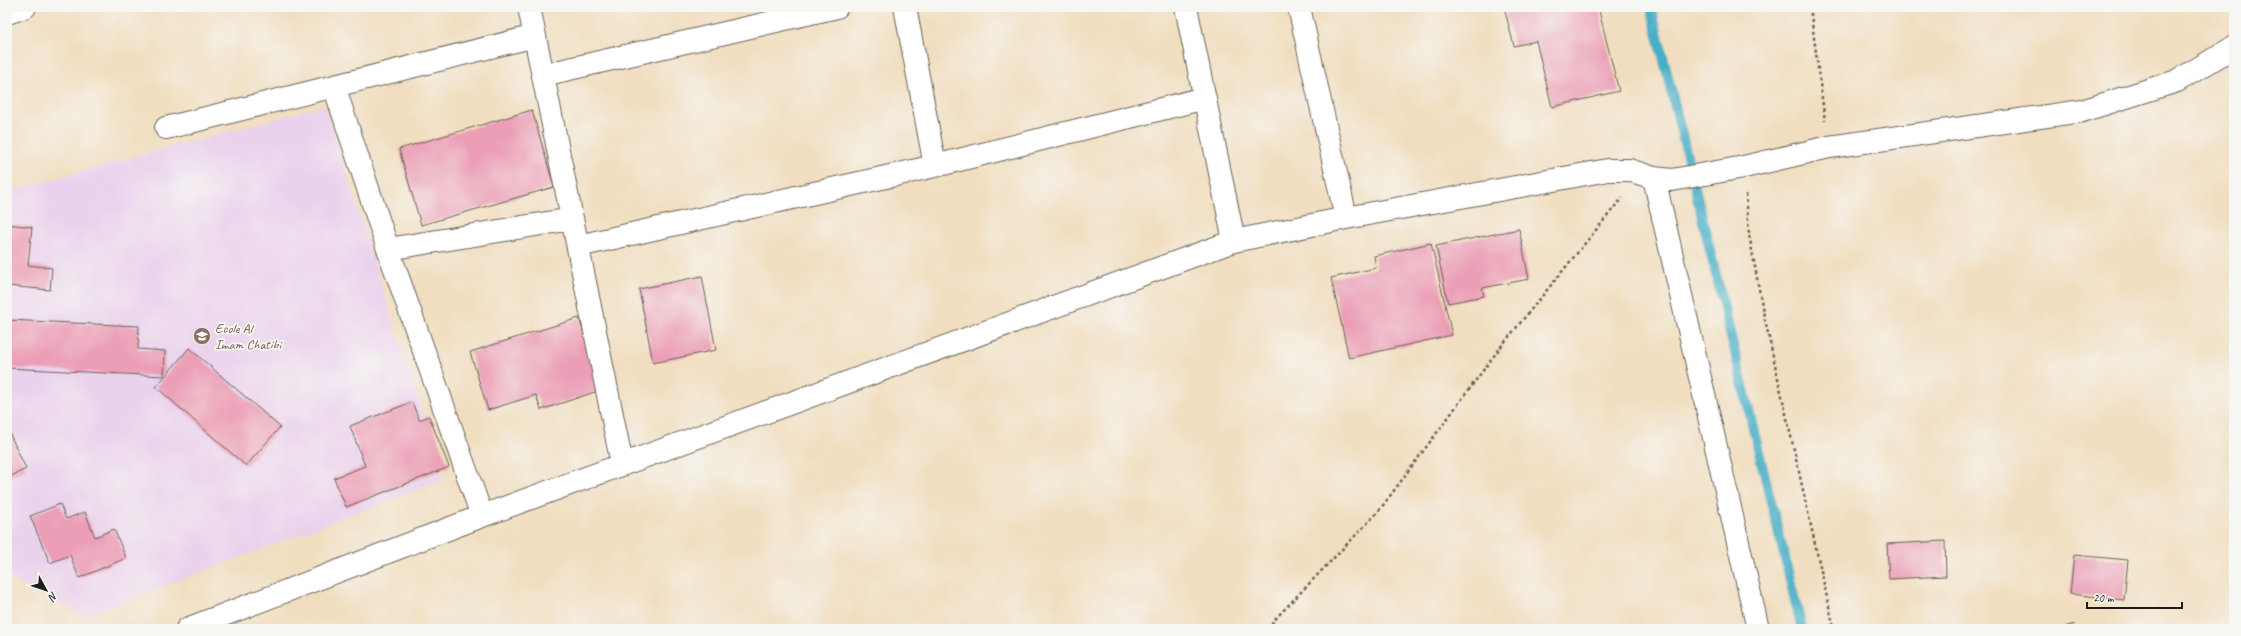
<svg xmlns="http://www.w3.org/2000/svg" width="2241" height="636" font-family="Caveat,sans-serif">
  <rect width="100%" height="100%" fill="#f6f6f2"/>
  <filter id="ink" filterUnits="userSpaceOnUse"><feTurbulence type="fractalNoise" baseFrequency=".025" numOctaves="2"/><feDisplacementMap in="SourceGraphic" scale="8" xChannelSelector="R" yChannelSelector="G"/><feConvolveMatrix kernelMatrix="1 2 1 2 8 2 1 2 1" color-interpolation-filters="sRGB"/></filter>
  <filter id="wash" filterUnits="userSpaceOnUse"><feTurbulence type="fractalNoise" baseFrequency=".012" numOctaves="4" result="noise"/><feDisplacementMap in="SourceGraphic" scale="16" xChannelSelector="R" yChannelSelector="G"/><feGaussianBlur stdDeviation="0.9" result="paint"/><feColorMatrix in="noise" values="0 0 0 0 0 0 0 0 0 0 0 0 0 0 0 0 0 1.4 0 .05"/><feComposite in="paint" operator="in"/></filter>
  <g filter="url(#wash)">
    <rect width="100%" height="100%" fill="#f1dec0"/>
    <!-- built -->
    <path fill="#ead1ec" d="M 325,105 L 443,480 L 86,616 L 11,579 L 7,568 L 7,192 Z"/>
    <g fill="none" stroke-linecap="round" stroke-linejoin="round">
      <!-- stream -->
      <path stroke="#46aec5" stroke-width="10" d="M 1651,7 L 1802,629"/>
    </g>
    <g id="blocks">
      <!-- building -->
      <path fill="#eb9eb5" d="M 1504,7 L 1598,7 L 1619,91 L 1552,107 L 1536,41 L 1514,46 Z
        M 532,110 L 554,187 L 421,225 L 399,149 Z
        M 7,224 L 32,227 L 28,265 L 52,268 L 50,290 L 7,286 Z
        M 1519,229 L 1529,279 L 1482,288 L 1484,296 L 1448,303 L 1436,246 Z
        M 1431,243 L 1452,335 L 1349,358 L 1331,278 L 1376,268 L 1374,256 Z
        M 702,276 L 716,350 L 653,363 L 639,289 Z
        M 579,318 L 601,390 L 541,410 L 536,395 L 488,410 L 470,352 Z
        M 7,320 L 139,326 L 138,349 L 165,351 L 164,376 L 7,368 Z
        M 189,348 L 280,427 L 246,466 L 156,387 Z
        M 412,402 L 419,420 L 429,416 L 449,467 L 346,507 L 334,478 L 365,466 L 350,426 Z
        M 7,428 L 26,469 L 7,478 Z
        M 60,504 L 66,519 L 85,512 L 95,537 L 114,529 L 126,558 L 79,578 L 70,555 L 50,563 L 30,516 Z
        M 1945,541 L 1946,576 L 1889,579 L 1887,544 Z
        M 2074,555 L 2128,560 L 2124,600 L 2070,594 Z
        M 2074,624 L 2075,629 L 2059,629 Z"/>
    </g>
  </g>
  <g filter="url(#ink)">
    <use href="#blocks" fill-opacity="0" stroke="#676055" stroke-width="1"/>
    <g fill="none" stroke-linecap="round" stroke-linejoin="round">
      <defs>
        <path id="minor" d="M 529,7 L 622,464
          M 905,7 L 935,166
          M 1186,7 L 1234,241
          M 1299,7 L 1346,218
          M 7,13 L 25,7
          M 543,75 L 837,7
          M 334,86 L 388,249 L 482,516
          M 166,128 L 535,36
          M 578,246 L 935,166 L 1205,98
          M 388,249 L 572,219
          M 187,629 L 482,516 L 1234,241 L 1346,218 L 1608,170 L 1629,170 L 1654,178
          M 1758,629 L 1654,178 L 1672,180 L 1744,167 L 1829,147 L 2082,111 L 2177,81 L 2234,47"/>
      </defs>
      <!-- minor casing -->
      <use href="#minor" stroke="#676055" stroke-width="24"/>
      <!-- path -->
      <path stroke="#676055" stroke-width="2.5" stroke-dasharray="3 3" stroke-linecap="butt" d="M 1810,7 L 1825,121
        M 1746,194 L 1749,234 L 1763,311 L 1834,629
        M 1268,629 L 1277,617 L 1378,512 L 1499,349 L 1622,198"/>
      <!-- minor -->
      <use href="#minor" stroke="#fff" stroke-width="22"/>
    </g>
  </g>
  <!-- icons -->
  <defs>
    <symbol id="school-disc" viewBox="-11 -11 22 22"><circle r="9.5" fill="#8d6e63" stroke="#f6f6f2"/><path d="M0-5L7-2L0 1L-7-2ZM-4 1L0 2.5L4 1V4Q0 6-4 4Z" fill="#fff"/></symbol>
  </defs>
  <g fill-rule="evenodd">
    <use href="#school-disc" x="192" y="326" width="20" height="20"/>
  </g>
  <g text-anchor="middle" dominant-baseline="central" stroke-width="3.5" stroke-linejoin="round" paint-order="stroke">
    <!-- education labels -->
    <g font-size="14" fill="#785e54" stroke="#f6f6f2" text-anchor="start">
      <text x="215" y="328">Ecole Al<tspan x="215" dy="16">Imam Chatibi</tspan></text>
    </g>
  </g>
  <!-- margin -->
  <rect width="2241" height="636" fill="none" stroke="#f6f6f2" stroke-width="24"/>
  <!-- north arrow -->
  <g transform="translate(46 590) rotate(130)" stroke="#f6f6f2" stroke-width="3" paint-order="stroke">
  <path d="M0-3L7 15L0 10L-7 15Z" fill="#1c1c1c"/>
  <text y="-6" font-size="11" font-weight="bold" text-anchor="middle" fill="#1c1c1c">N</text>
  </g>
  <!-- scale -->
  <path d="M2087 602v6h95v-6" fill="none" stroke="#1c1c1c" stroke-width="2"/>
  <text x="2093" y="602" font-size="12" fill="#1c1c1c" stroke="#f6f6f2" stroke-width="3" paint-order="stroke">20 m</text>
</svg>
